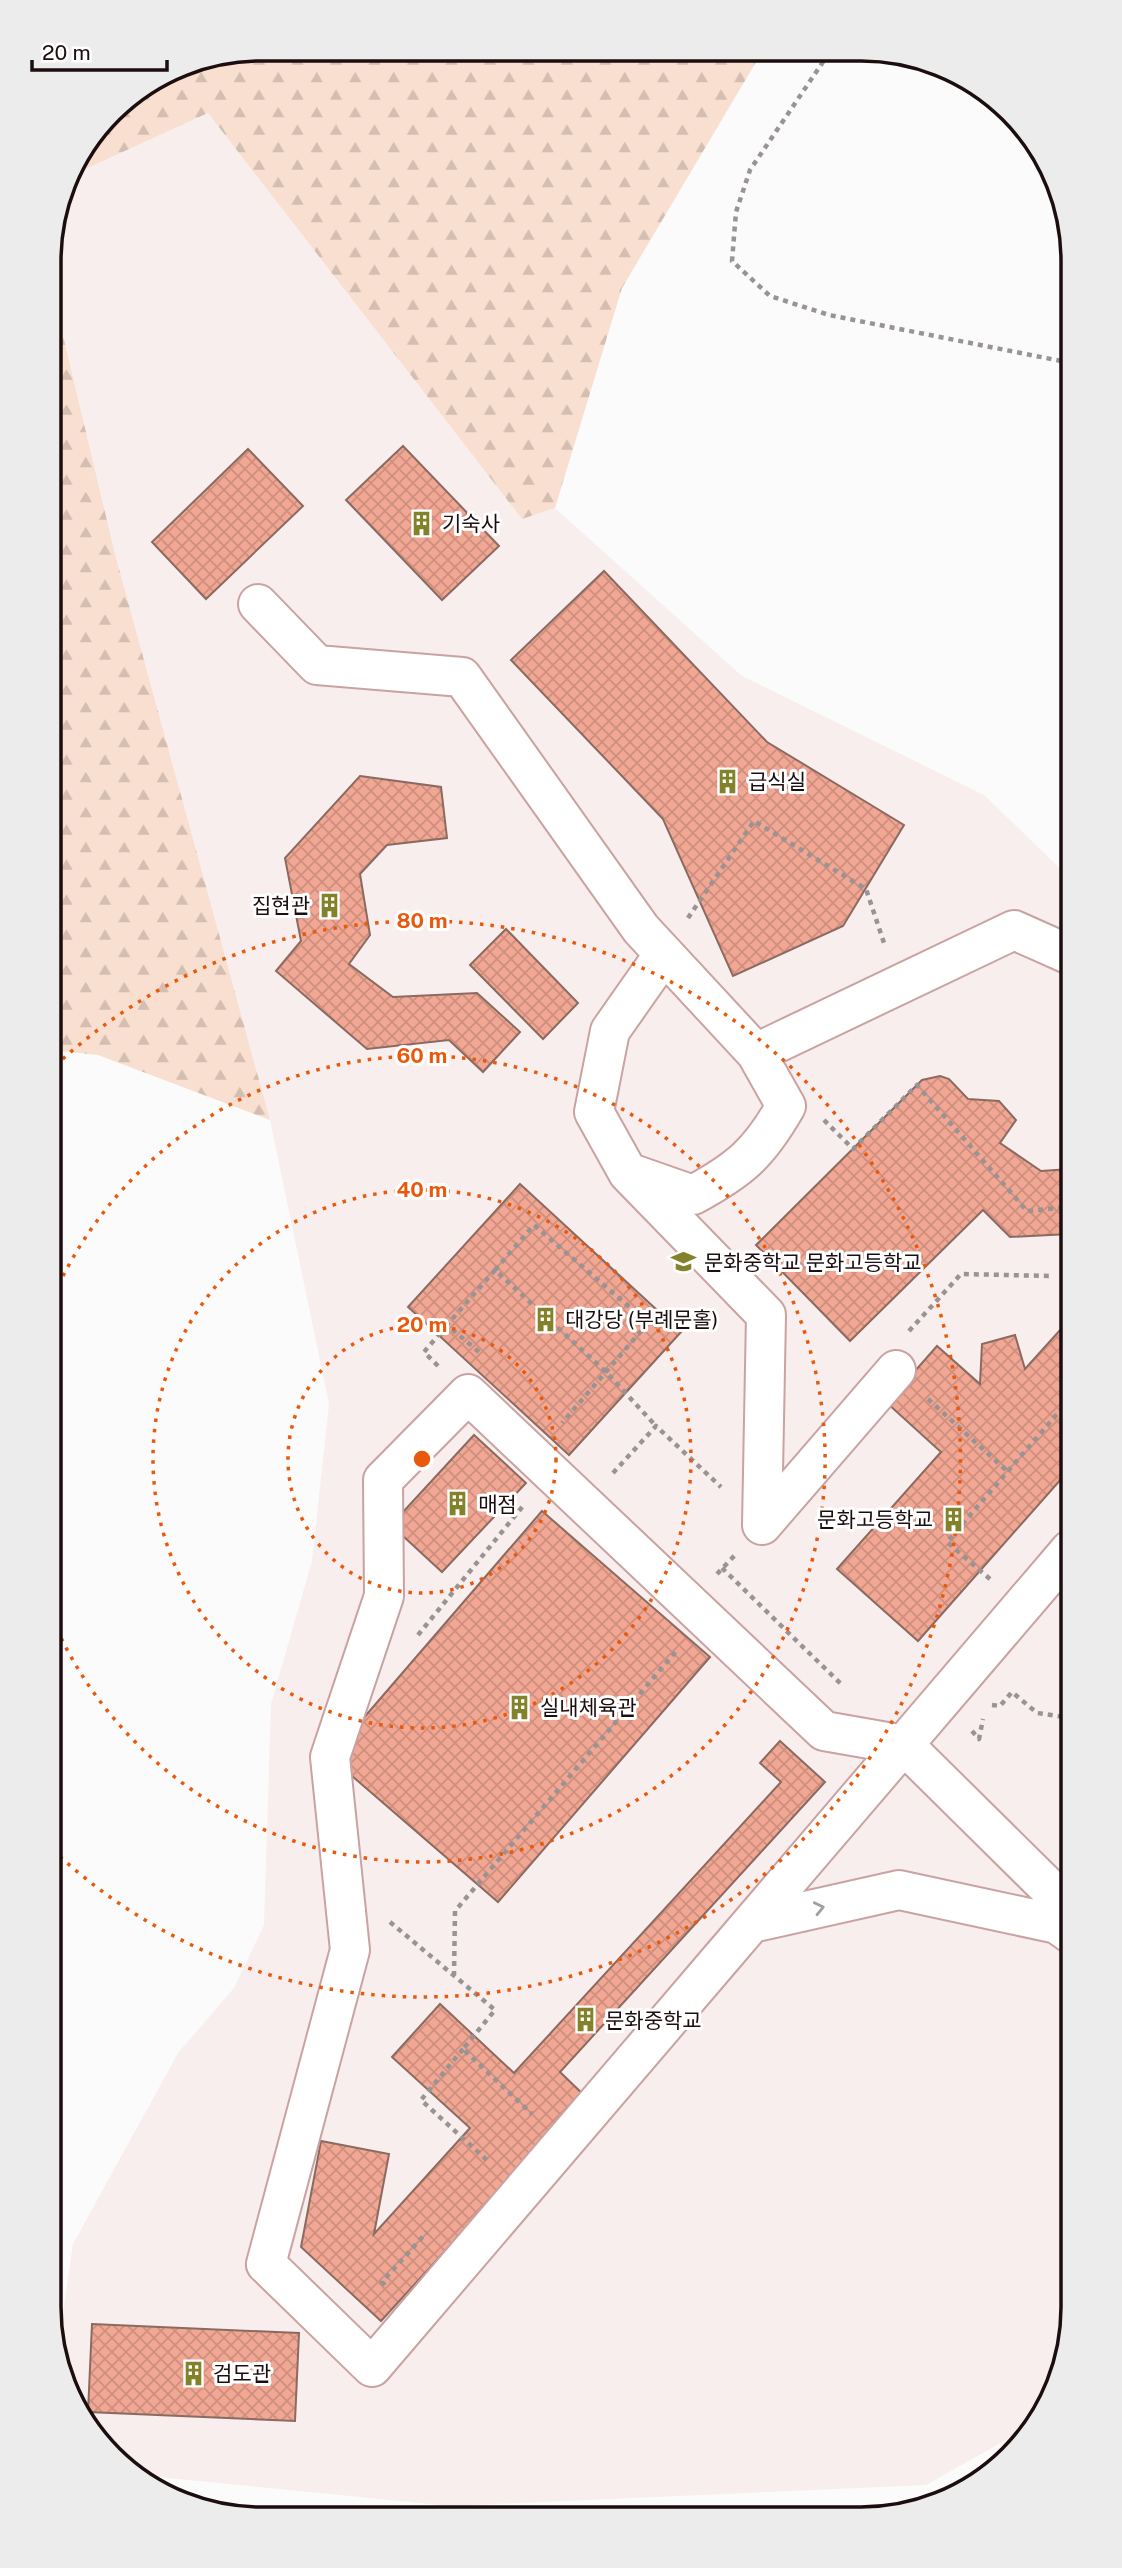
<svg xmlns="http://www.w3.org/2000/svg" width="1122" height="2568" font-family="'Public Sans','Noto Sans KR',sans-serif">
  <defs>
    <pattern id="forest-firs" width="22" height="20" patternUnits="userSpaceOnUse" patternTransform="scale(1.75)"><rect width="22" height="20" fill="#f8dfd0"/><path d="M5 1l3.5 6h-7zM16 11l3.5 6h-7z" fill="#d4beb1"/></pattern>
    <pattern id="building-cross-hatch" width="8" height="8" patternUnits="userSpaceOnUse" patternTransform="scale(1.75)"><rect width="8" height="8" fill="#f1a793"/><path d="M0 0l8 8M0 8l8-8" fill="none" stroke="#ce8f7e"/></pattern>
  </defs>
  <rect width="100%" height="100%" fill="#fbfbfb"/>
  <!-- built -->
  <path fill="#f8eeed" d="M 208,113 L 522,519 L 555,508 L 742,676 L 984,795 L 1068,876 L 1073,2320 L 1062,2375 L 1036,2423 L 926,2485 L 450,2506 L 138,2475 L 121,2466 L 78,2413 L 56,2361 L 73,2244 L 178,2053 L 234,1988 L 264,1925 L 271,1704 L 312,1561 L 329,1404 L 270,1120 L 115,554 L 50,281 L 49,247 L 68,177 Z"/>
  <!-- forest -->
  <path fill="url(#forest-firs)" d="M 261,49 L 762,52 L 622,288 L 555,508 L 522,519 L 208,113 L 68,177 L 71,168 L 121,102 L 180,65 Z
    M 50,281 L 115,554 L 270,1120 L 98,1055 L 52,1050 Z"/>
  <!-- building -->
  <path fill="url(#building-cross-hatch)" stroke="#8b6a60" stroke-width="2" d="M 403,446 L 499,546 L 442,600 L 346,500 Z
    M 248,449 L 303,506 L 206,599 L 152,542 Z
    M 604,571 L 767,742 L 904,825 L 843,926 L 733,976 L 663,819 L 511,660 Z
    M 360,776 L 441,787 L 447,838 L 387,845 L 360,874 L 370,935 L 349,964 L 393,997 L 477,993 L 520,1032 L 483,1072 L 449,1040 L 367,1049 L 276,971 L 301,941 L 285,858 Z
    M 506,929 L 578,1003 L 543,1039 L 470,965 Z
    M 1068,1013 L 1069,1133 L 1061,1014 Z
    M 940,1076 L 949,1079 L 968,1099 L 999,1101 L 1016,1120 L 1000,1143 L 1041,1171 L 1069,1169 L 1069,1234 L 1010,1237 L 983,1210 L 850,1341 L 756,1245 L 922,1080 Z
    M 520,1184 L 681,1332 L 569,1455 L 408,1307 Z
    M 1069,1320 L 1070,1469 L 918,1641 L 837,1569 L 941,1452 L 887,1403 L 937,1346 L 980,1384 L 982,1344 L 1015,1335 L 1025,1369 Z
    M 474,1435 L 526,1483 L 442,1572 L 391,1525 Z
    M 542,1511 L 710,1657 L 498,1902 L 330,1757 Z
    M 780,1741 L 825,1782 L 560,2072 L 586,2097 L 381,2321 L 301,2247 L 321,2141 L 389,2154 L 374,2234 L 470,2128 L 392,2057 L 440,2004 L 514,2073 L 781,1782 L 760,1763 Z
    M 92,2324 L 299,2333 L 295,2421 L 88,2412 Z"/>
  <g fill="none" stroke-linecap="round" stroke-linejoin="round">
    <defs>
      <path id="street" d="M 258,604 L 317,665 L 462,677 L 641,929 L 756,1053 L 1014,930 L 1068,954
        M 664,954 L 610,1031 L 594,1112 L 628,1173 L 766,1315 L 762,1525
        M 633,1174 L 693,1195 C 741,1169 759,1153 786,1106 L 756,1053
        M 762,1525 L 896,1370
        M 1070,1550 C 838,1823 604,2094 372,2367 L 266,2264 L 350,1950 L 330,1757 L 384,1596 L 383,1480 L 468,1394 L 824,1731 L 904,1745 L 1071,1910
        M 752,1923 L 899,1890 L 1057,1924 L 1071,1934"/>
    </defs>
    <!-- street casing -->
    <use href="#street" stroke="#c9a2a2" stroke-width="42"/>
    <!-- path -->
    <path stroke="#999393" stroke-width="4.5" stroke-dasharray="5 5" stroke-linecap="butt" d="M 829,53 L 750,170 L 736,212 L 732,261 L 770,296 L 829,315 L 1066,362
      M 688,918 L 754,821 L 866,889 L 885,946
      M 824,1120 L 853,1149 L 917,1085 L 1027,1211 L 1069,1207
      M 495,1270 L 534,1225 L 648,1323 L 562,1423
      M 909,1331 L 961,1274 L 1051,1276
      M 479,1352 L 447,1325 L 495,1270 L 606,1372 L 656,1426
      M 438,1366 L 424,1352 L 447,1325
      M 928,1399 L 1007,1471
      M 613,1473 L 656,1426 L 721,1487
      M 722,1568 L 842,1685
      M 717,1574 L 735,1555
      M 990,1579 L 947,1542 L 1070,1399
      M 418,1635 L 523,1506
      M 992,1705 L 1000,1706 L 1012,1692 L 1037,1713 L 1071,1718
      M 972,1731 L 979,1739 L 983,1719
      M 390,1922 L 495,2010 L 463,2049 L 532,2114
      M 454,1976 L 455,1911 L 678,1649
      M 463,2049 L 421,2100 L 489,2162
      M 385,2285 L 382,2282 L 427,2232"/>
    <!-- street -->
    <use href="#street" stroke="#fff" stroke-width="38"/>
  </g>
  <!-- one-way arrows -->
  <defs><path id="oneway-chevron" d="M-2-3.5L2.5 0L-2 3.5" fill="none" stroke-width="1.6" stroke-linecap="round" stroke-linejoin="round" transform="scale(1.75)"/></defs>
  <use stroke="#a49f9f" href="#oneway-chevron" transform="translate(819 1908) rotate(-13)"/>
  <!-- distance rings -->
  <g fill="none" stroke="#e8590c" stroke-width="3.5" stroke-dasharray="3.5 7">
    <circle cx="422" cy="1459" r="134"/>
    <circle cx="422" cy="1459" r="269"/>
    <path d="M54 1295A403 403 0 1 1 54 1623"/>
    <path d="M55 1066A538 538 0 1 1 55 1852"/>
  </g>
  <!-- icons -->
  <defs>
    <symbol id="building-bare" viewBox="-9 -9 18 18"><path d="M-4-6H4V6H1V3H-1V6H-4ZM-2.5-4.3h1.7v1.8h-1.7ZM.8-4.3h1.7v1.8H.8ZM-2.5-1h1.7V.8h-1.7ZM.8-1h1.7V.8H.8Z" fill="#83822a" stroke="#fff" stroke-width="2.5" paint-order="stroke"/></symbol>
    <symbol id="school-bare" viewBox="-9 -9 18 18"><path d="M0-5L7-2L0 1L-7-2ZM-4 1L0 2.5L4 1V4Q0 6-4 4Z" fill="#83822a" stroke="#fff" stroke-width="2.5" paint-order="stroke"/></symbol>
  </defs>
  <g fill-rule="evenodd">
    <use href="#building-bare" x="404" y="506" width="35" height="35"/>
    <use href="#building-bare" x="710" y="764" width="35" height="35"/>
    <use href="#building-bare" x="312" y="888" width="35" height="35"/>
    <use href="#school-bare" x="666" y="1244" width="35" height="35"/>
    <use href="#building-bare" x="528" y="1302" width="35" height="35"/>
    <use href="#building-bare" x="440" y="1486" width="35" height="35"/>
    <use href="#building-bare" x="936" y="1502" width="35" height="35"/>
    <use href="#building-bare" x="502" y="1690" width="35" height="35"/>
    <use href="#building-bare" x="568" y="2002" width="35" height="35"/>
    <use href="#building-bare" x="176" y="2356" width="35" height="35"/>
  </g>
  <g text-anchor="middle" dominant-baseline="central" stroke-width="6" stroke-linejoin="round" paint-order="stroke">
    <!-- poi labels -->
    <g font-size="21" fill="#1c0e0f" stroke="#fff" text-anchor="start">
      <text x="442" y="523">기숙사</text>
      <text x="748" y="781">급식실</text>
      <text x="310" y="905" text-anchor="end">집현관</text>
      <text x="704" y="1262">문화중학교 문화고등학교</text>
      <text x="565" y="1319">대강당 (부례문홀)</text>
      <text x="478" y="1504">매점</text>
      <text x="933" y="1519" text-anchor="end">문화고등학교</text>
      <text x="540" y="1707">실내체육관</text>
      <text x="605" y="2020">문화중학교</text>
      <text x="213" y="2373">검도관</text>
    </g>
  </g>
  <!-- crop -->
  <path d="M0 0H1122V2568H0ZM261 61H861A200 200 0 0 1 1061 261V2307A200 200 0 0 1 861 2507H261A200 200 0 0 1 61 2307V261A200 200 0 0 1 261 61Z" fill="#edecec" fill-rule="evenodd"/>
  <path fill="none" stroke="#1c0e0f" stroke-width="3.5" d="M261 61H861A200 200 0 0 1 1061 261V2307A200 200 0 0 1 861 2507H261A200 200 0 0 1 61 2307V261A200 200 0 0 1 261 61Z"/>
  <circle cx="422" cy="1459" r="10" fill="#e8590c" stroke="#fff" stroke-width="3.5"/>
  <g font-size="21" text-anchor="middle" font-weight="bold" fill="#e8590c" stroke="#fff" stroke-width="6" stroke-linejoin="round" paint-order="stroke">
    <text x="422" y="928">80 m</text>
    <text x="422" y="1063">60 m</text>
    <text x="422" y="1197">40 m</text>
    <text x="422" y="1332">20 m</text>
  </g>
  <!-- scale -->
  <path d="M32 60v10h135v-10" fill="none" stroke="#1c0e0f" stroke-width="3.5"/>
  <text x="42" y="60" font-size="21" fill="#1c0e0f" stroke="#ffffff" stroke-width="5" paint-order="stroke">20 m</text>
</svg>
